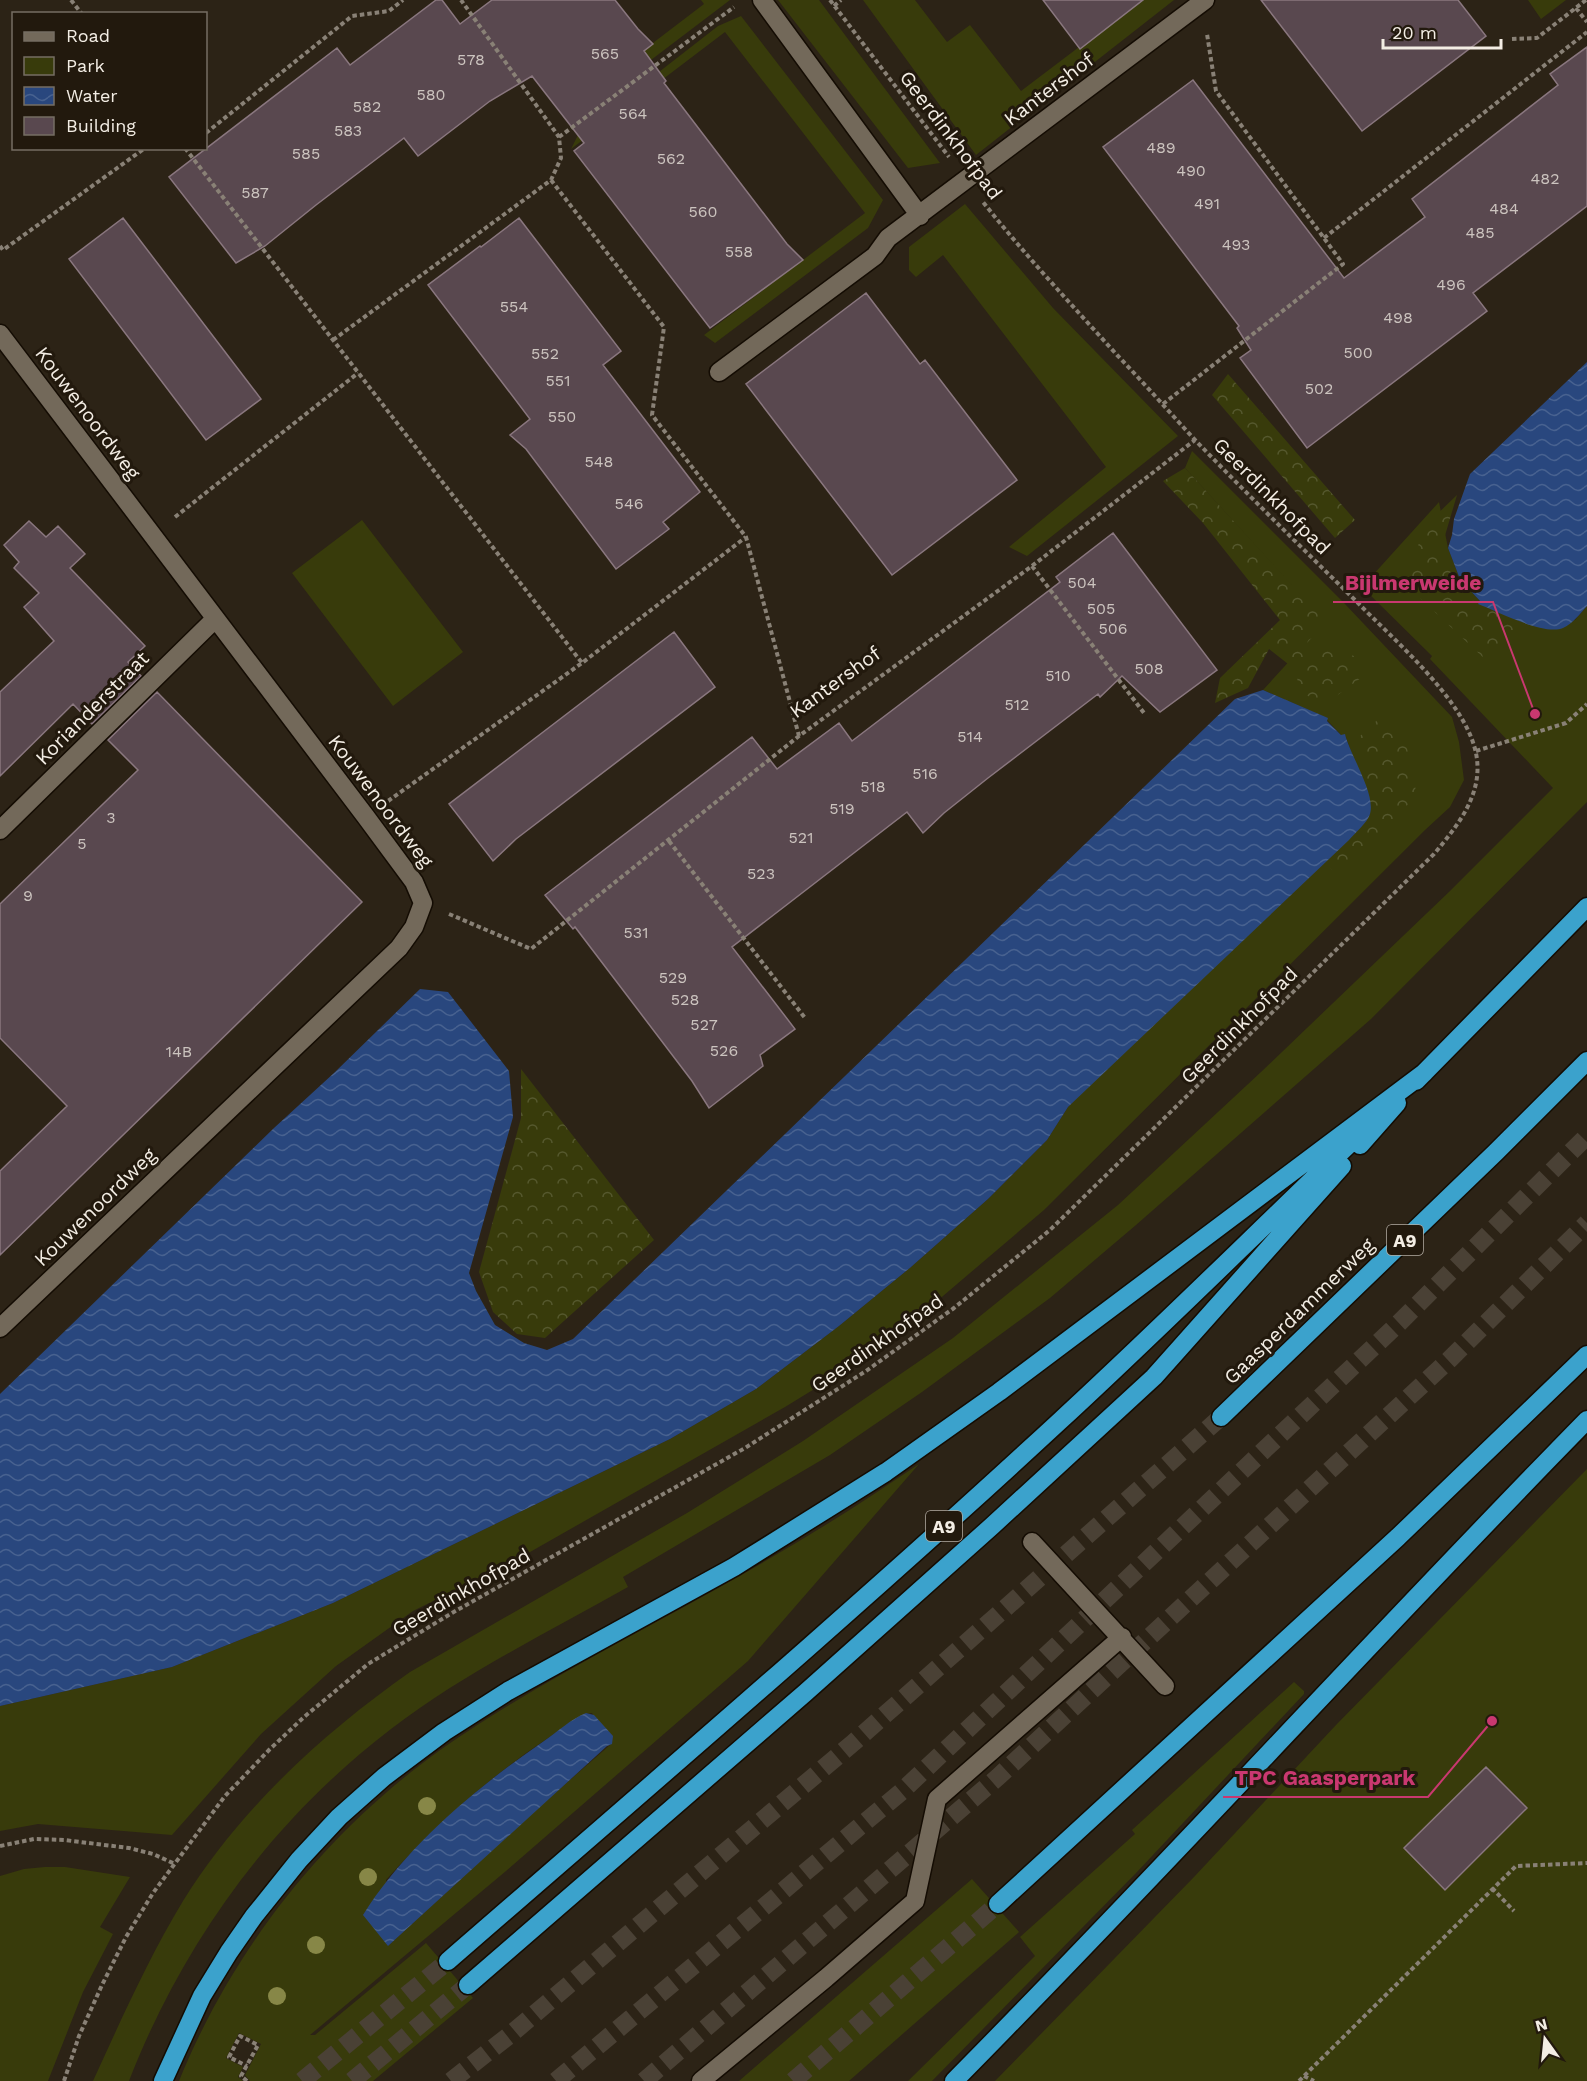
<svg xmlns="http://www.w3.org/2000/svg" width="1587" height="2081" font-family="'Work Sans',sans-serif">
  <defs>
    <pattern id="forest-crowns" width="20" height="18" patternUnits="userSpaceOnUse" patternTransform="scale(1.5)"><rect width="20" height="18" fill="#383b0b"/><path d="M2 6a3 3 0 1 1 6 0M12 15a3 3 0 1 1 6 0" fill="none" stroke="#55582e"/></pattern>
    <pattern id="water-waves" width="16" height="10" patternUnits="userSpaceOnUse" patternTransform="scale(1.5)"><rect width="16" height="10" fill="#29477e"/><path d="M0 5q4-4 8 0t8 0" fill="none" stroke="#486290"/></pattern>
  </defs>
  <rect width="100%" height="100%" fill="#2c2316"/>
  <!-- green -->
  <path fill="#383b0b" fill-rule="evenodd" d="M 701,0 L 730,0 L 568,123 L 561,113 L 704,4 Z
    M 778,0 L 819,0 L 940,163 L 908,168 Z
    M 863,0 L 915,0 L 947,42 L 970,25 L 1021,91 L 1141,0 L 1174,0 L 976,155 Z
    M 1528,0 L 1566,0 L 1541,19 Z
    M 741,16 L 883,200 L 868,228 L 715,343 L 704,335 L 865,213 L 725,32 L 571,149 L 578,135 L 718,26 Z
    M 965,204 L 1053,308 L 1178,436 L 1027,556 L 1009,547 L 1106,467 L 943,255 L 916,277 L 909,270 L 909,247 Z
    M 1192,451 L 1345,604 L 1452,717 L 1459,742 L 1464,780 L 1450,807 L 1425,830 L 1044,1210 L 943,1296 L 865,1358 L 785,1407 L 516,1560 L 413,1611 L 336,1666 L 261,1734 L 172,1835 L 38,1824 L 0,1831 L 0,1706 L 172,1667 L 333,1603 L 670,1439 L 756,1389 L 839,1326 L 911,1267 L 988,1199 L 1047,1140 L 1068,1107 L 1369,800 L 1345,735 L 1342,736 L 1327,720 L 1327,718 L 1263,690 L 1325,622 L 1185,468 Z
    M 1439,502 L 1448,548 L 1463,587 L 1466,586 L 1480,601 L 1478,603 L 1531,625 L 1575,620 L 1587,606 L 1587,802 L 1371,1019 L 1136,1225 L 1050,1298 L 922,1392 L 830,1455 L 623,1577 L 628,1587 C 549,1632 464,1673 391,1729 C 272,1820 183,1942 129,2081 L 93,2081 C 121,2020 148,1959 183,1901 C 240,1809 322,1734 410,1672 L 687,1513 L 803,1441 L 953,1338 L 1118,1205 L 1261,1072 L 1450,891 L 1553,788 L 1430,659 L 1432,656 L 1362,587 Z
    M 362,520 L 463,652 L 393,706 L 292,573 Z
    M 919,1464 L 748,1661 L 506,1871 L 310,2035 L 315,2035 L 426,1943 L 473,1998 L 373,2081 L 250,2081 L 245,2075 L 261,2044 L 239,2033 L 226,2058 L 243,2067 L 238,2077 L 243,2081 L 179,2081 C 233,1948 326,1831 443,1748 C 538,1682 643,1631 743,1574 C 803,1540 862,1503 919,1464 ZM 592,1713 L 610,1745 L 539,1807 L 388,1946 L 386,1880 C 421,1841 459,1804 501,1772 C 527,1751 556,1733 584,1714 Z
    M 1587,1469 L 1587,2081 L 995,2081 L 1194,1877 L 1336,1725 Z
    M 1294,1682 L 1304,1691 L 1304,1694 L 1137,1872 L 932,2081 L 908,2081 L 1035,1956 L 1020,1937 L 1135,1834 L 1132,1830 Z
    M 45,1867 L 65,1867 L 130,1877 L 100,1927 L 113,1934 L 83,1992 L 48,2081 L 0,2081 L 0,1876 L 24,1869 Z
    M 972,1879 L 1019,1932 L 849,2081 L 739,2081 Z"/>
  <!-- forest -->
  <path fill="url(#forest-crowns)" d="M 1228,374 L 1355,520 L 1335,538 L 1212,395 Z
    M 1185,468 L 1326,622 L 1306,644 L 1329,648 L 1343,646 L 1363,665 L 1365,675 L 1328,702 L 1298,693 L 1297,671 L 1269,649 L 1248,688 L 1215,703 L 1220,678 L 1280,620 L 1203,523 L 1163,481 Z
    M 1457,495 L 1441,549 L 1464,596 L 1528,629 L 1488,662 L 1403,582 L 1427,524 Z
    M 1386,712 L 1405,737 L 1417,796 L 1336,873 L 1324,863 L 1369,816 L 1368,796 L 1359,737 Z
    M 521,1069 L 654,1240 L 545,1338 L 517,1334 L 493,1312 L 479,1272 L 521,1118 Z"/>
  <!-- water -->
  <path fill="url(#water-waves)" d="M 1587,362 L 1587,606 C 1580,614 1572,624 1563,628 C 1544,636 1497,611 1478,604 L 1480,601 L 1466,586 L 1463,587 L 1448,548 L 1452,535 L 1454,519 L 1470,474 Z
    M 1263,690 L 1328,718 L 1327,721 L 1341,735 L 1345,734 C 1350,755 1376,794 1370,814 C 1367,823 1355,833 1349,840 L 1068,1107 L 1047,1140 L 988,1199 L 911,1267 L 839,1326 L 756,1389 L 670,1439 L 333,1603 L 172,1667 L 0,1706 L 0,1394 L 274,1128 L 334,1073 L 420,989 L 448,992 L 509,1071 L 513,1117 L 469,1273 L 476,1291 L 495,1325 L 524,1343 L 547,1350 L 573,1339 L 1235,699 Z
    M 586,1713 L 594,1715 L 613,1736 L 612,1744 L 607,1746 L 388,1946 L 363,1915 C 407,1845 476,1788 544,1741 C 557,1732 571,1719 586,1713 Z"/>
  <!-- building -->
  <path fill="#59484f" stroke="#8a777f" stroke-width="1.5" d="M 436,0 L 442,0 L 460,24 L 492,0 L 615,0 L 638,29 L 653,44 L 644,51 L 666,81 L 664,83 L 787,244 L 803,260 L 710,328 L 574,151 L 584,143 L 532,76 L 490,101 L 418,156 L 404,138 L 316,205 L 265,246 L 236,263 L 169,177 L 337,48 L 350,65 Z
    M 1043,0 L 1143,0 L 1080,49 Z
    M 1261,0 L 1458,0 L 1486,36 L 1362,131 Z
    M 1587,47 L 1587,206 L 1473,293 L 1487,311 L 1307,448 L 1240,358 L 1251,350 L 1237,328 L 1239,326 L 1103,147 L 1193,80 L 1344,278 L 1425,217 L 1412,199 L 1558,85 L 1550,74 Z
    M 123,218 L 261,399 L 206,440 L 69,259 Z
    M 519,218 L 621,351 L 603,365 L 700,492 L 663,522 L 669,529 L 616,569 L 526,449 L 510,435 L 530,419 L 428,285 L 480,246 L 481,247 Z
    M 866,293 L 920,364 L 925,360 L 1017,480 L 892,575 L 746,384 Z
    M 29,521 L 46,537 L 58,526 L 85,554 L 70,568 L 145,646 L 128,662 L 141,676 L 92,724 L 73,704 L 0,776 L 0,692 L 54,641 L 24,607 L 39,593 L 14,568 L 19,562 L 4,545 Z
    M 1113,533 L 1217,670 L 1160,712 L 1122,676 L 1100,697 L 1098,694 L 988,778 L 944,813 L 923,833 L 907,812 L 732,947 L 795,1029 L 760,1055 L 763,1066 L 709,1108 L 692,1081 L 575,927 L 573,929 L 545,895 L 752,737 L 777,769 L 839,723 L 852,741 L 1060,582 L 1056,577 Z
    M 674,632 L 715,687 L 516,839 L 493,861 L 449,804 Z
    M 157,692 L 362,902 L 0,1255 L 0,1171 L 67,1106 L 0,1038 L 0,904 L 138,770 L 108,740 Z
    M 1486,1767 L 1527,1808 L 1445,1890 L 1404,1848 Z"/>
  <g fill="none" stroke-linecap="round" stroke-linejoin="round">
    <!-- highway-tunnel -->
    <path stroke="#4a4135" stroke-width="18" stroke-dasharray="18 9" stroke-linecap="butt" d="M 302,2081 L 448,1961
      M 352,2081 L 468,1985
      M 451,2081 L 511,2034 L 853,1743 L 1221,1417
      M 556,2081 L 901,1792 L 1399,1323 L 1587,1136
      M 644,2081 L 998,1777 L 1449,1360 L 1587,1223
      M 793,2081 L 998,1904"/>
    <defs>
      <path id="lane" d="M 1032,1542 L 1165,1686
        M 701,2081 L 826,1978 L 915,1901 L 937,1799 L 1122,1637"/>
      <path id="street" d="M 762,0 L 920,216
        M 0,334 L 366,817 L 414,882 L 423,903 L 414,927 L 399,948 L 0,1328
        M 719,372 L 875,256 L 888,238 L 1205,0
        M 0,830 L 215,619"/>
      <path id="highway" d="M 1416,1081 L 1587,907
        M 1360,1145 L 1397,1103
        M 1221,1417 L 1496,1152 L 1587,1061
        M 998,1904 L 1398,1537 L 1587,1355
        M 448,1961 C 654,1782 862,1604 1062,1419 C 1164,1325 1262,1227 1363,1131
        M 468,1985 L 805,1693 L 992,1526 L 1154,1377 L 1342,1166
        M 163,2081 L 202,1996 L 229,1952 L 254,1916 L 299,1860 L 339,1817 L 384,1777 L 444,1732 L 508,1691 L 734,1567 L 886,1472 L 999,1392 L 1424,1073
        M 954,2081 C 1169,1864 1373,1638 1587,1420"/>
    </defs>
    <!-- lane casing -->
    <use href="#lane" stroke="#140c03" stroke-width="21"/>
    <!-- street casing -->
    <use href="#street" stroke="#140c03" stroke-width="21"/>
    <!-- highway casing -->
    <use href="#highway" stroke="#140c03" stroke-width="21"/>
    <!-- path -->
    <path stroke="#898176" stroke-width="4" stroke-dasharray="4.5 3" stroke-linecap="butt" d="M 71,0 L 82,14
      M 830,0 L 949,157
      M 834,6 L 841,0
      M 1576,8 L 1587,22
      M 1512,39 L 1537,38 L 1586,0
      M 206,133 L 352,16 L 389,11 L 403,0
      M 559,137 L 734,7
      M 185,148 L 582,663
      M 551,180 L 664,327 L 652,415 L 746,537 L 799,736
      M 1324,238 L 1587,32
      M 0,246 L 3,250 L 145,148
      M 333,340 L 551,180 L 561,158 L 559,137 L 461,0
      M 1163,404 L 1343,264 L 1216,91 L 1207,34
      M 175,517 L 358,373
      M 1032,566 L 1144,713
      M 1476,751 L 1566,723 L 1587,704
      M 388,801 L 582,663 L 746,537
      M 669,841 L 805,1018
      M 449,914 L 531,949 L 799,736 L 1032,566 L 1195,440
      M 0,1846 L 34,1839 L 64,1840 L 129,1848 L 153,1854 L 175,1864
      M 1492,1888 L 1514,1911
      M 1304,2076 L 1314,2081
      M 64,2081 L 79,2036 L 102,1985 L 126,1937 L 153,1893 L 225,1796 L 269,1750 L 304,1717 L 368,1664 L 452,1613 L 745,1448 L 866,1371 L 954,1308 L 1050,1230 L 1434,854 C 1459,824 1486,791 1475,749 C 1462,698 1394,640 1357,602 C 1303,549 1249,496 1197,442 C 1170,413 1144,383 1117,355 C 1071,304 1025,255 983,202
      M 247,2081 L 241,2076 L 258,2045 L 240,2036 L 229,2057 L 247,2066
      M 1299,2081 L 1516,1866 L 1587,1863"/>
    <!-- lane -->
    <use href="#lane" stroke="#73695a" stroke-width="18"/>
    <!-- street -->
    <use href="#street" stroke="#73695a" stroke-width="18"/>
    <!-- highway -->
    <use href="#highway" stroke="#3ba2cc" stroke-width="18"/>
  </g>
  <!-- trees -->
  <g fill="#878747">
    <circle cx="427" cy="1806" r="9"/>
    <circle cx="368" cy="1877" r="9"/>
    <circle cx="316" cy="1945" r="9"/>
    <circle cx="277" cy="1996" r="9"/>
  </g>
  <g text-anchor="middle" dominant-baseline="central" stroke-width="6" stroke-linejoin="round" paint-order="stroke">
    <!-- number labels -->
    <g font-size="16" fill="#ccc4bf">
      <text x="605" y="53">565</text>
      <text x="471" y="59">578</text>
      <text x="431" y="94">580</text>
      <text x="367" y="106">582</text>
      <text x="633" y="113">564</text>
      <text x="348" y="130">583</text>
      <text x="1161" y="147">489</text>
      <text x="306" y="153">585</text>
      <text x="671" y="158">562</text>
      <text x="1191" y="170">490</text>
      <text x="1545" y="178">482</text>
      <text x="255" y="192">587</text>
      <text x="1207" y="203">491</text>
      <text x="1504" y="208">484</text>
      <text x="703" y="211">560</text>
      <text x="1480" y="232">485</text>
      <text x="1236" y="244">493</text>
      <text x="739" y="251">558</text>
      <text x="1451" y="284">496</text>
      <text x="514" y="306">554</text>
      <text x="1398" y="317">498</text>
      <text x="1358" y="352">500</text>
      <text x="545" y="353">552</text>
      <text x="558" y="380">551</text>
      <text x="1319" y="388">502</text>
      <text x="562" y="416">550</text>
      <text x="599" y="461">548</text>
      <text x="629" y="503">546</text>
      <text x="1082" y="582">504</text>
      <text x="1101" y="608">505</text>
      <text x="1113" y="628">506</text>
      <text x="1149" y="668">508</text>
      <text x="1058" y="675">510</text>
      <text x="1017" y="704">512</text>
      <text x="970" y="736">514</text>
      <text x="925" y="773">516</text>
      <text x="873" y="786">518</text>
      <text x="842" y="808">519</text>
      <text x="111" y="817">3</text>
      <text x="801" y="837">521</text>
      <text x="82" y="843">5</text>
      <text x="761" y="873">523</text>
      <text x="28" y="895">9</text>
      <text x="636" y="932">531</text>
      <text x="673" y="977">529</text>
      <text x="685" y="999">528</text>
      <text x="704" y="1024">527</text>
      <text x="724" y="1050">526</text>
      <text x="179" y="1051">14B</text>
    </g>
    <!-- shield labels -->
    <g fill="#22190d" stroke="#b4ada4" stroke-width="1.5">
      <rect x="1387" y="1225" width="36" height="30" rx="4.5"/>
      <rect x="926" y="1511" width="36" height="30" rx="4.5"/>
    </g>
    <g font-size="18" font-weight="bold" fill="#f3ede4">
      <text x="1405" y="1240">A9</text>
      <text x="944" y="1526">A9</text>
    </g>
    <!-- street labels -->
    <g font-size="20" fill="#f3ede4" stroke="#22190d">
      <text transform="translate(1049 89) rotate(-37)">Kantershof</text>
      <text transform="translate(951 135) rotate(53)">Geerdinkhofpad</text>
      <text transform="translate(88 413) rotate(53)">Kouwenoordweg</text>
      <text transform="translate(1272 496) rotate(45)">Geerdinkhofpad</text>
      <text transform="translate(835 682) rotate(-36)">Kantershof</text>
      <text transform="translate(92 708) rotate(-45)">Korianderstraat</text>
      <text transform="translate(381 801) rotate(53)">Kouwenoordweg</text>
      <text transform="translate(1239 1025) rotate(-45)">Geerdinkhofpad</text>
      <text transform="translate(95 1207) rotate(-44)">Kouwenoordweg</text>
      <text transform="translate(1299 1311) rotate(-44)">Gaasperdammerweg</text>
      <text transform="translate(877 1343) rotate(-35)">Geerdinkhofpad</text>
      <text transform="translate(461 1592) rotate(-30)">Geerdinkhofpad</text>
    </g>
  </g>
  <!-- callouts -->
  <path fill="none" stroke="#c93870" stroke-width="2" d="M1535 714L1493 602H1333M1492 1721L1428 1797H1223"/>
  <g fill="#c93870" stroke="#22190d" stroke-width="2">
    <circle cx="1535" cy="714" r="6"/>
    <circle cx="1492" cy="1721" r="6"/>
  </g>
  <g font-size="21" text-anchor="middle" font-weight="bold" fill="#c93870" stroke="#22190d" stroke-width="6" stroke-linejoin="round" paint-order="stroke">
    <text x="1413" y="590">Bijlmerweide</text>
    <text x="1325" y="1785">TPC Gaasperpark</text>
  </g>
  <!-- legend -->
  <rect x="12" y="12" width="195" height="138" fill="#22190d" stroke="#766e63" stroke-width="1.5"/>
  <rect x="24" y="32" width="30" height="9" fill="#73695a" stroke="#766e63" stroke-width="1.5"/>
  <text x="66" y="42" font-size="18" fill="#f3ede4">Road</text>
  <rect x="24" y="57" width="30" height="18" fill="#383b0b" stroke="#766e63" stroke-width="1.5"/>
  <text x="66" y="72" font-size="18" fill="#f3ede4">Park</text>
  <rect x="24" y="87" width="30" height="18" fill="url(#water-waves)" stroke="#766e63" stroke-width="1.5"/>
  <text x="66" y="102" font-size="18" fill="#f3ede4">Water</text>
  <rect x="24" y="117" width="30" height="18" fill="#59484f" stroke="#766e63" stroke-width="1.5"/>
  <text x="66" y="132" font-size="18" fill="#f3ede4">Building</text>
  <!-- north arrow -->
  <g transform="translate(1545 2039) rotate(345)" stroke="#22190d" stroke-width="4.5" paint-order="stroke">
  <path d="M0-4.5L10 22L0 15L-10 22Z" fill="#f3ede4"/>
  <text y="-9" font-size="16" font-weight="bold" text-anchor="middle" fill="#f3ede4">N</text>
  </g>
  <!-- scale -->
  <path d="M1383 39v9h118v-9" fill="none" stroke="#f3ede4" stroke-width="3"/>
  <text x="1392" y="39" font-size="18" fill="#f3ede4" stroke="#22190d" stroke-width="4.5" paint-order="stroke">20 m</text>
</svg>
